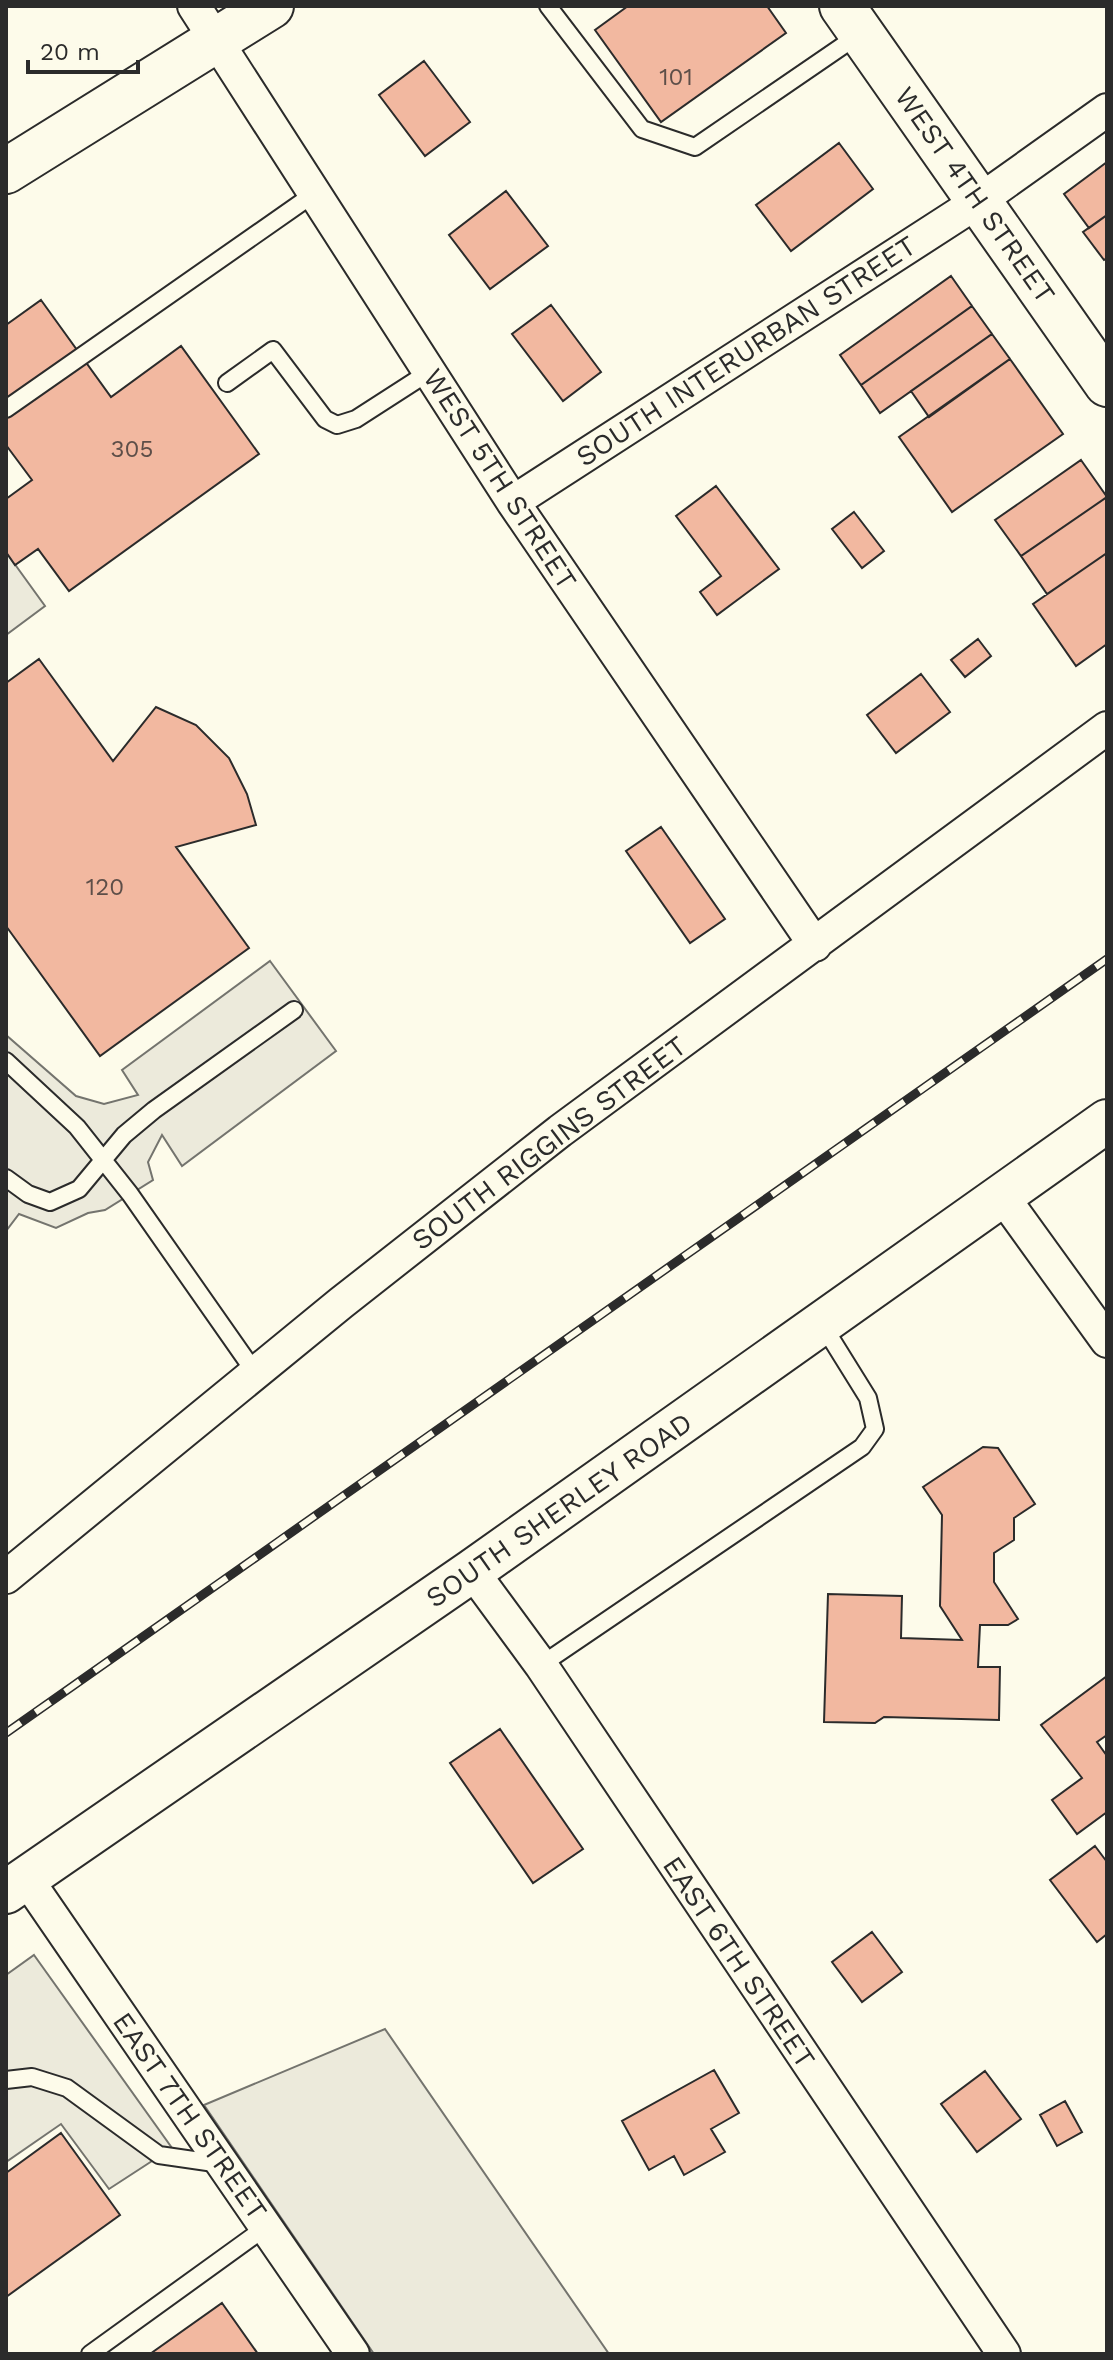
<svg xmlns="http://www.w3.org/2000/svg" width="1113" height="2360" font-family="'Work Sans',sans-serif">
  <rect width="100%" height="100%" fill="#fdfbea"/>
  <!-- parking -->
  <path fill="#eceadb" stroke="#74746e" stroke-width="2" d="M 6,552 L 45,606 L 6,635 Z
    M 270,961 L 336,1051 L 182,1166 L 162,1135 L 148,1162 L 153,1180 L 105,1210 L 88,1213 L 56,1228 L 19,1214 L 6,1231 L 6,1035 L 76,1096 L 104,1104 L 138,1095 L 122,1070 Z
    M 34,1955 L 172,2148 L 109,2189 L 61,2124 L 6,2162 L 6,1975 Z
    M 385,2029 L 609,2354 L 374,2354 L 204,2105 Z"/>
  <!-- building -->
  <path fill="#f2b8a0" stroke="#2b2b2b" stroke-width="2" d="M 628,6 L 767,6 L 786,33 L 661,122 L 595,30 Z
    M 424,61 L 470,122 L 425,156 L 379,95 Z
    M 839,143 L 873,189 L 791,251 L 756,205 Z
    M 1107,162 L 1107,215 L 1089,228 L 1064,194 Z
    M 506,191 L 548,246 L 490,289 L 449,235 Z
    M 1107,215 L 1107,258 L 1104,260 L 1083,232 Z
    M 951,276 L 972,306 L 861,385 L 840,355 Z
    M 41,300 L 111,397 L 181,346 L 259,454 L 69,591 L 38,549 L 15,565 L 6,552 L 6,499 L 32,480 L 6,445 L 6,325 Z
    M 551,305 L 601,372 L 563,401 L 512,334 Z
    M 972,306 L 992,334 L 880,413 L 861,385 Z
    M 992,334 L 1010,359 L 929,417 L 911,391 Z
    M 1010,359 L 1063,434 L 952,512 L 899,437 Z
    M 1081,460 L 1107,497 L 1021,556 L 995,520 Z
    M 716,486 L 779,569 L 717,615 L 700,592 L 721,576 L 676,516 Z
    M 1107,497 L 1107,553 L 1047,594 L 1021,556 Z
    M 854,512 L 884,551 L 862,568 L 832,529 Z
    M 1107,553 L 1107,644 L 1076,666 L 1033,604 Z
    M 978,639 L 991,656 L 965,677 L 951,660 Z
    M 39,659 L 113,761 L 156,707 L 196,725 L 229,758 L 247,794 L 256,825 L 176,847 L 249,948 L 100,1056 L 6,926 L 6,683 Z
    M 921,674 L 950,712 L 896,753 L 867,715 Z
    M 661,827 L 725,919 L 690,943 L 626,851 Z
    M 983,1447 L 998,1448 L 1035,1504 L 1014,1518 L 1014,1540 L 994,1553 L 994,1582 L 1018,1619 L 1008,1625 L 980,1625 L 978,1667 L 1000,1667 L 999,1720 L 884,1717 L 875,1723 L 824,1722 L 828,1594 L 902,1596 L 901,1638 L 962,1640 L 940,1606 L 942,1515 L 923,1487 Z
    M 1107,1676 L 1107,1735 L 1097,1742 L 1107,1756 L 1107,1812 L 1077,1834 L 1052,1800 L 1082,1778 L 1041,1725 Z
    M 500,1729 L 583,1849 L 533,1883 L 450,1763 Z
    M 1095,1846 L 1107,1862 L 1107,1934 L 1097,1942 L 1050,1880 Z
    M 872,1932 L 902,1972 L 862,2002 L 832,1962 Z
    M 714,2070 L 739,2113 L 711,2129 L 725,2152 L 684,2175 L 674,2156 L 649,2170 L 622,2121 Z
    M 985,2071 L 1021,2119 L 977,2152 L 941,2104 Z
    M 1065,2101 L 1082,2132 L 1057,2146 L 1040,2115 Z
    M 61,2133 L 120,2215 L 6,2297 L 6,2173 Z
    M 222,2303 L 258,2354 L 150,2354 Z"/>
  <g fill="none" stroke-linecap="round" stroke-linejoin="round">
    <defs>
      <path id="service" d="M 548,6 L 642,129 L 695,147 L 860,34
        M 227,383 L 273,350 L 325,419 L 337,425 L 356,419 L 429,372
        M 6,409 L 315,193
        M 6,1061 L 77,1127 L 130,1194 L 256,1374
        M 6,1178 L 28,1194 L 50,1202 L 79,1189 L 124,1135 L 154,1110 L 294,1010
        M 541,1665 L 862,1447 L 875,1429 L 868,1398 L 822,1324
        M 6,2080 L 32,2077 L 67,2088 L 159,2155 L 221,2164
        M 90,2354 L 266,2227"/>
      <path id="minor" d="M 194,6 L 513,502 L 815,945
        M 513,502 L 979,201 L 1107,110
        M 1003,1197 L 1107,1341
        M 472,1571 L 541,1665 L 1004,2354
        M 6,1577 L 341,1303 L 560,1131 L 1107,728
        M 26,1878 L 353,2354"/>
      <path id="tertiary" d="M 6,1892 L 472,1571 L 1107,1121"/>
      <path id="secondary" d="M 842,6 L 1107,384"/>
      <path id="primary" d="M 6,171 L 271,6"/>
    </defs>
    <!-- service casing -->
    <use href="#service" stroke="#2b2b2b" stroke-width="20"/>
    <!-- minor casing -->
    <use href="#minor" stroke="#2b2b2b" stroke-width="36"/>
    <!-- tertiary casing -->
    <use href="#tertiary" stroke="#2b2b2b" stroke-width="46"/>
    <!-- secondary casing -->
    <use href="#secondary" stroke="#2b2b2b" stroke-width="48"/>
    <!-- primary casing -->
    <use href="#primary" stroke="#2b2b2b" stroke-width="48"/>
    <!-- service -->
    <use href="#service" stroke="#fdfbea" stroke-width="16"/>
    <!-- minor -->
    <use href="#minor" stroke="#fdfbea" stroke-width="32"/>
    <!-- tertiary -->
    <use href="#tertiary" stroke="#fdfbea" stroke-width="42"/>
    <!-- secondary -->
    <use href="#secondary" stroke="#fdfbea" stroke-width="44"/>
    <!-- primary -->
    <use href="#primary" stroke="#fdfbea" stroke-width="44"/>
    <defs>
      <path id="rail" d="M 6,1733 L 1107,959"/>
    </defs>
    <!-- rail casing -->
    <use href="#rail" stroke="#2b2b2b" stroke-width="9"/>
    <!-- rail -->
    <use href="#rail" stroke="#fdfbea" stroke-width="6" stroke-dasharray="18" stroke-linecap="butt"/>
  </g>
  <g text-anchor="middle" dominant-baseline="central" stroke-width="6" stroke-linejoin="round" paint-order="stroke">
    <!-- number labels -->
    <g font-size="24" fill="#5d4e48">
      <text x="676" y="77">101</text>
      <text x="132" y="449">305</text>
      <text x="105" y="887">120</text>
    </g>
    <!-- street labels -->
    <g font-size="28" fill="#2b2b2b" stroke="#fdfbea">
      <text transform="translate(975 195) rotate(55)">WEST 4TH STREET</text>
      <text transform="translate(746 351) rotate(-33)">SOUTH INTERURBAN STREET</text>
      <text transform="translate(500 479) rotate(57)">WEST 5TH STREET</text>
      <text transform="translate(549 1143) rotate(-37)">SOUTH RIGGINS STREET</text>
      <text transform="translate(559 1510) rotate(-35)">SOUTH SHERLEY ROAD</text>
      <text transform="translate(739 1962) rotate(56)">EAST 6TH STREET</text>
      <text transform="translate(190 2116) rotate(55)">EAST 7TH STREET</text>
    </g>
  </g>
  <!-- border -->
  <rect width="1113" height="2360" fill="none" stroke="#2b2b2b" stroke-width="16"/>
  <!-- scale -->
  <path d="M28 60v12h110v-12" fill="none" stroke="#2b2b2b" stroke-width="4"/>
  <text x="40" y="60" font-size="24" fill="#2b2b2b" stroke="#fdfbea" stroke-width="6" paint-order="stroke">20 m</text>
</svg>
